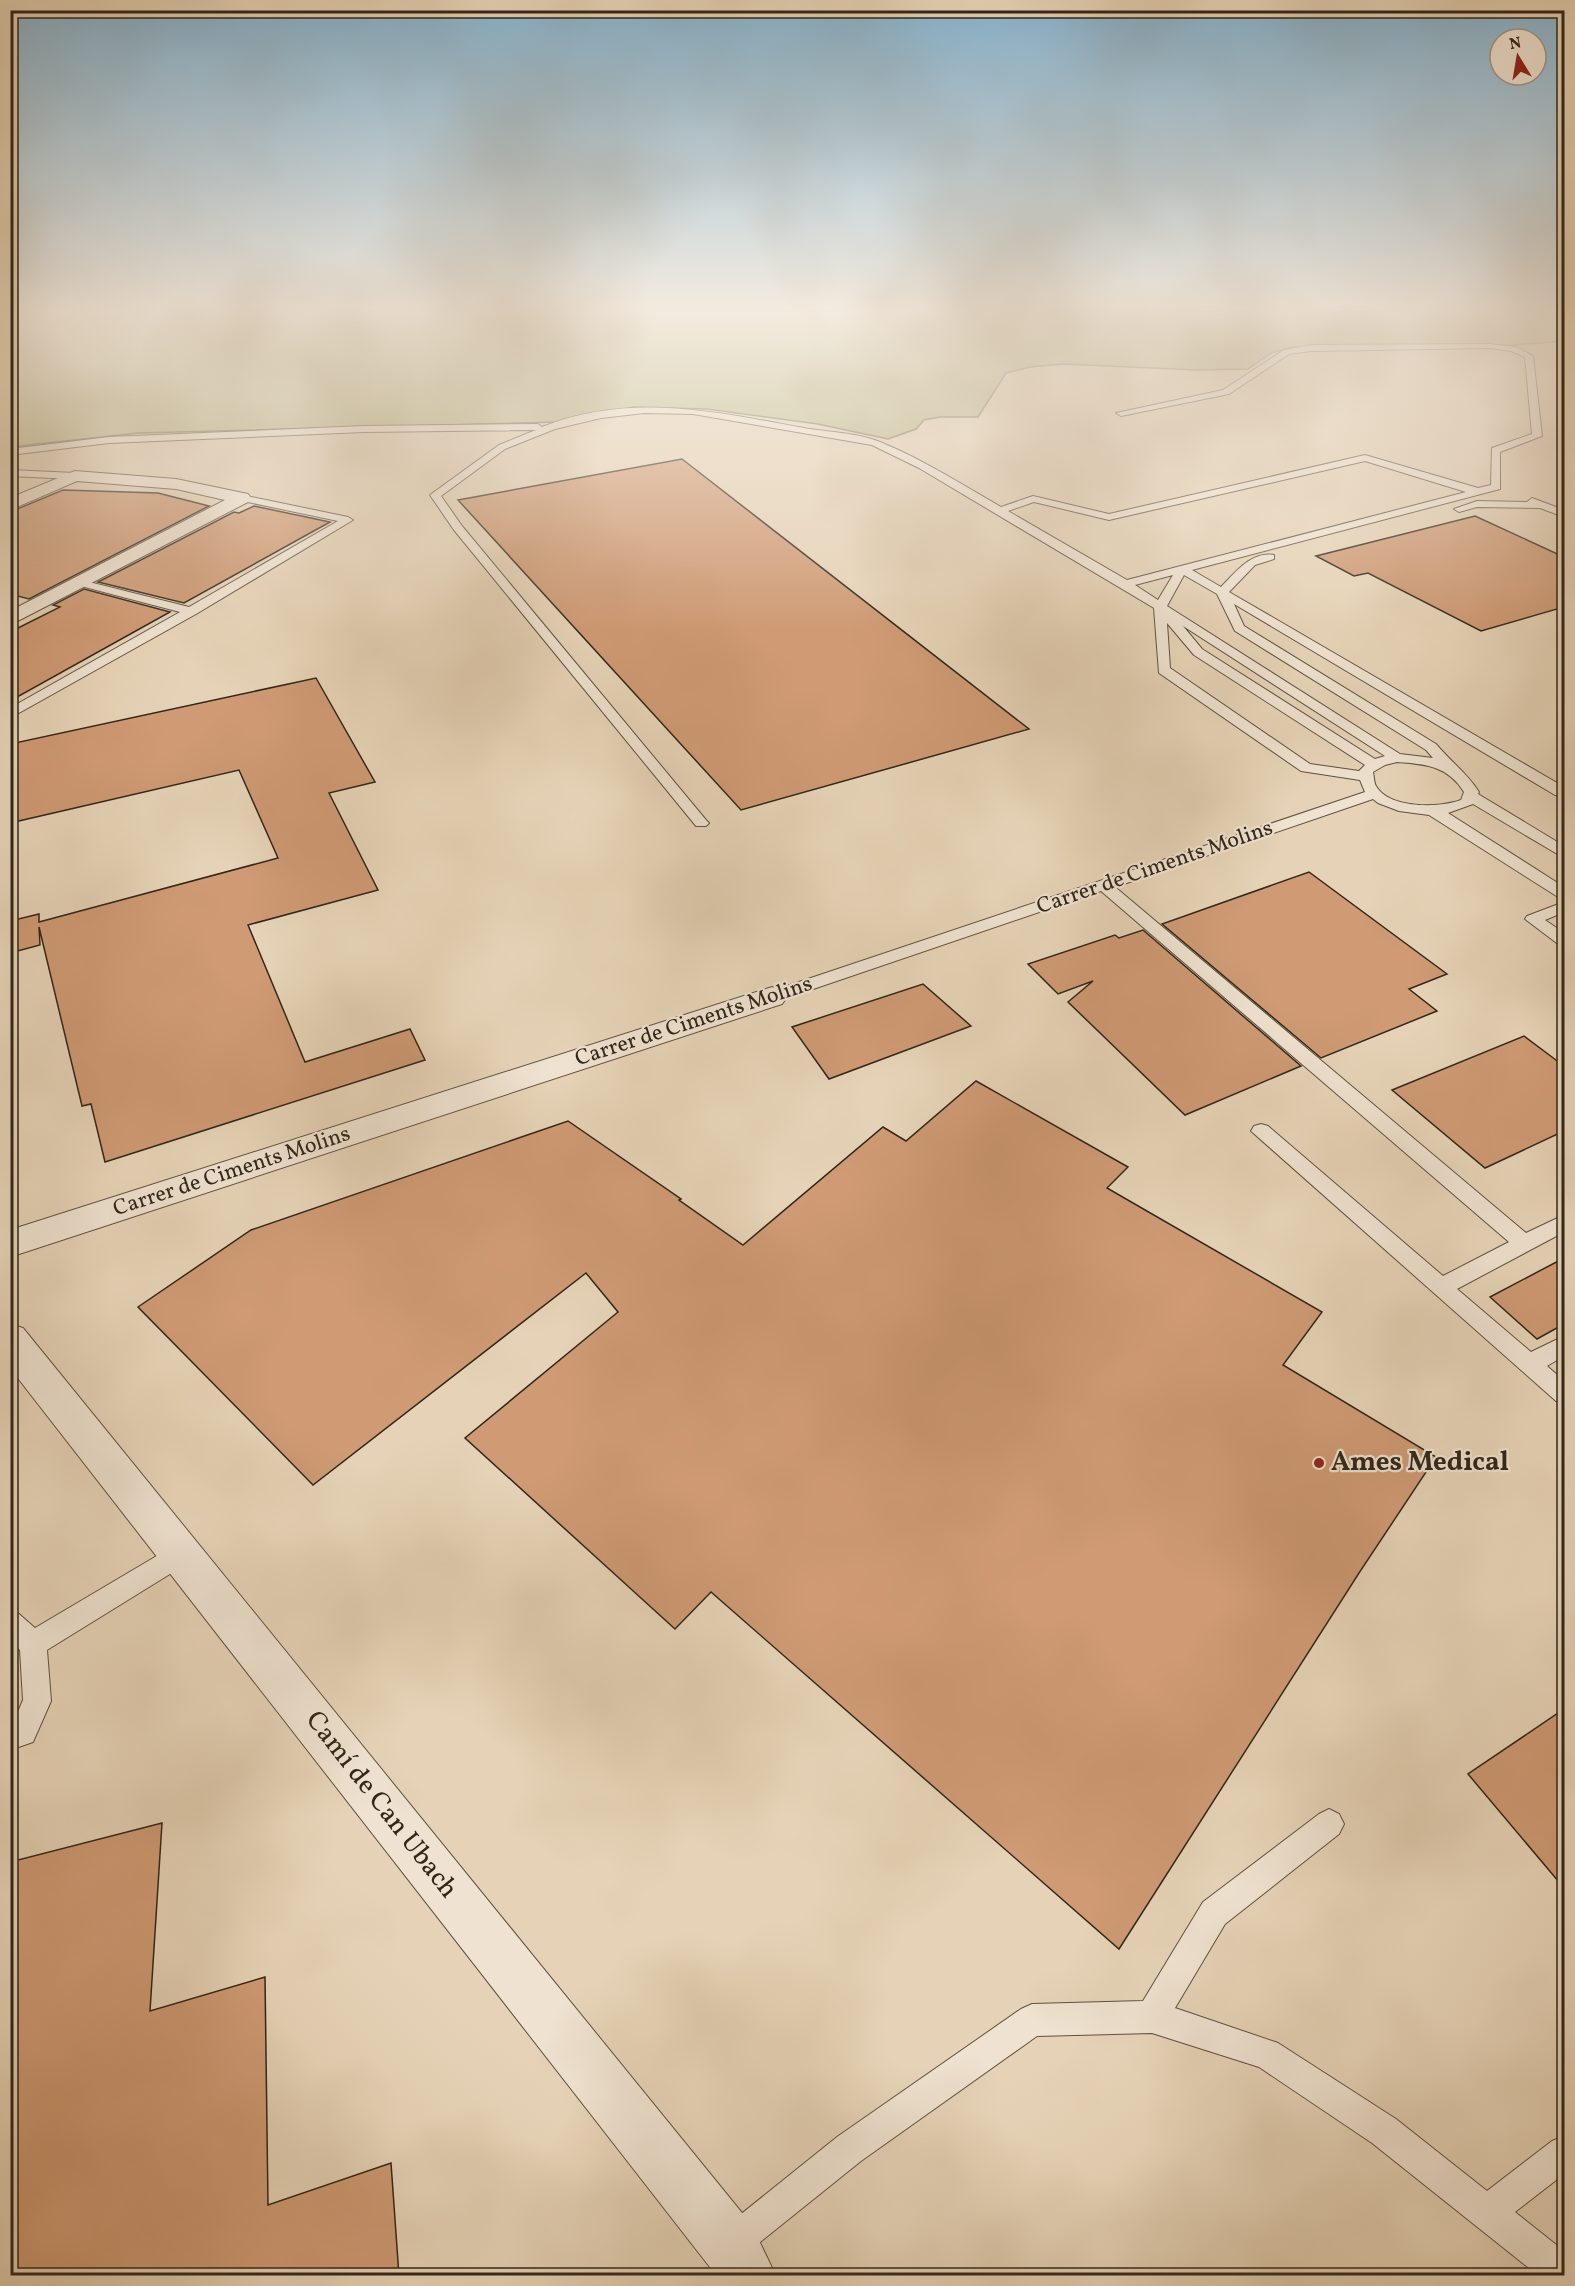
<svg xmlns="http://www.w3.org/2000/svg" width="1575" height="2286" font-family="Vollkorn,serif">
  <rect width="100%" height="100%" fill="#e6d3b7"/>
  <filter id="stains"><feTurbulence type="fractalNoise" baseFrequency=".00333" numOctaves="4"/><feColorMatrix values="0 0 0 0 .2 0 0 0 0 .09 0 0 0 0 .02 0 0 0 .5 -.17"/></filter>
  <radialGradient id="worn" r=".72"><stop offset=".6" stop-color="#630" stop-opacity="0"/><stop offset="1" stop-color="#630" stop-opacity=".3"/></radialGradient>
  <!-- green -->
  <path fill="#bdba89" stroke="#767052" stroke-width="1.5" d="M 10,311 L 1564,311 L 1564,341 L 1514,345 L 1292,347 L 1271,353 L 1248,369 L 1197,370 L 1063,364 L 1030,367 L 1006,373 L 978,417 L 940,417 L 924,420 L 916,429 L 888,439 L 818,424 L 707,409 L 634,407 L 555,422 L 138,433 L 11,447 Z"/>
  <!-- building -->
  <path fill="#cf9a74" stroke="#30261a" stroke-width="1.5" d="M 682,459 L 1029,729 L 741,810 L 458,500 Z
    M 63,490 L 158,493 L 209,506 L 29,599 L 10,594 L 10,512 Z
    M 254,506 L 330,522 L 184,603 L 98,582 L 234,512 L 239,513 Z
    M 1475,516 L 1564,557 L 1564,607 L 1481,631 L 1368,573 L 1354,576 L 1316,556 Z
    M 84,589 L 170,612 L 10,701 L 10,632 L 60,607 L 53,605 Z
    M 316,678 L 375,782 L 329,793 L 378,890 L 248,925 L 305,1062 L 410,1029 L 425,1060 L 105,1162 L 91,1104 L 82,1106 L 39,927 L 40,945 L 10,953 L 10,921 L 39,914 L 39,922 L 278,858 L 239,770 L 10,823 L 10,744 Z
    M 1309,872 L 1447,974 L 1409,989 L 1437,1011 L 1321,1058 L 1162,924 Z
    M 1143,930 L 1301,1066 L 1185,1115 L 1068,1002 L 1093,981 L 1058,994 L 1028,964 L 1115,935 L 1119,938 Z
    M 923,984 L 971,1026 L 829,1079 L 792,1027 Z
    M 1524,1036 L 1564,1066 L 1564,1131 L 1485,1168 L 1392,1090 Z
    M 976,1081 L 1128,1167 L 1107,1188 L 1322,1312 L 1283,1365 L 1436,1457 L 1359,1573 L 1119,1949 L 711,1592 L 675,1629 L 465,1438 L 618,1312 L 586,1273 L 313,1485 L 138,1307 L 251,1230 L 568,1121 L 681,1199 L 679,1200 L 743,1245 L 883,1127 L 906,1141 Z
    M 1564,1258 L 1564,1324 L 1537,1339 L 1490,1297 Z
    M 1564,1709 L 1564,1888 L 1468,1774 Z
    M 162,1823 L 150,2011 L 265,1977 L 268,2205 L 391,2163 L 399,2276 L 10,2276 L 10,1862 Z"/>
  <g fill="none" stroke-linecap="round" stroke-linejoin="round">
    <defs>
      <path id="service" d="M 1489,344 L 1516,347 L 1533,356 L 1542,436 L 1500,452 L 1500,489 L 1192,570 L 1221,587 C 1235,573 1251,551 1274,555 L 1274,559 L 1255,565 L 1229,592 L 1564,787 L 1564,795 L 1555,795 L 1234,604 L 1244,626 L 1436,744 C 1450,761 1467,773 1479,792 L 1478,794 L 1564,846 L 1564,857 L 1559,855 L 1473,804 L 1448,813 L 1564,887 L 1564,899 L 1558,897 L 1429,815 L 1399,811 L 1378,803 L 1373,799 L 1115,887 L 1526,1233 L 1564,1215 L 1564,1232 L 1457,1289 L 1531,1352 L 1564,1336 L 1564,1356 L 1547,1366 L 1564,1381 L 1564,1404 L 1556,1401 L 1251,1131 L 1254,1126 L 1261,1124 L 1268,1126 L 1443,1276 L 1509,1242 L 1101,891 L 778,1001 L 766,1001 L 763,997 L 766,993 L 1365,792 L 1360,780 L 1301,771 L 1159,673 L 1154,608 L 919,468 L 872,445 L 693,414 L 644,413 L 601,418 L 555,429 L 505,449 L 441,496 L 462,526 L 706,820 L 709,823 L 706,826 L 696,826 L 454,530 L 430,495 L 499,445 L 536,430 L 364,432 L 109,443 L 10,455 L 10,449 L 109,437 L 364,426 L 538,424 L 542,427 C 630,392 715,412 804,428 C 827,432 859,433 880,442 C 922,459 961,484 1001,507 L 1033,496 L 1109,514 L 1365,455 L 1478,488 L 1491,485 L 1492,448 L 1532,434 L 1525,357 L 1511,351 L 1489,348 L 1312,351 L 1289,354 L 1229,394 L 1121,416 L 1116,413 L 1223,390 L 1284,350 L 1312,345 ZM 1365,461 L 1466,492 L 1127,580 L 1008,511 L 1034,502 L 1109,520 ZM 1173,575 L 1158,600 L 1135,585 ZM 1184,575 L 1217,594 L 1235,631 L 1426,750 L 1433,758 L 1400,754 L 1167,606 ZM 1167,623 L 1194,655 L 1365,765 L 1359,771 L 1310,764 L 1170,668 ZM 1183,626 L 1385,756 L 1375,759 L 1202,649 ZM 1397,762 C 1426,764 1448,766 1464,792 L 1461,800 C 1440,808 1389,809 1376,786 C 1374,783 1374,776 1373,772 L 1385,765 Z
        M 10,470 L 75,473 L 80,476 L 75,479 L 10,476 Z
        M 242,495 L 348,517 L 353,520 L 196,614 L 10,718 L 10,708 L 180,612 L 77,585 L 77,581 L 81,580 L 189,607 L 338,521 L 238,500 L 238,496 Z
        M 1532,498 L 1564,510 L 1564,517 L 1540,508 L 1477,507 L 1459,512 L 1454,509 L 1477,501 L 1527,502 Z
        M 1564,902 L 1564,912 L 1545,920 L 1564,933 L 1564,945 L 1558,944 L 1525,919 L 1527,916 Z
        M 182,1541 L 191,1545 L 195,1553 L 191,1561 L 47,1650 L 51,1701 L 33,1742 L 10,1750 L 10,1722 L 14,1721 L 23,1700 L 20,1650 L 10,1641 L 10,1611 L 19,1614 L 35,1628 Z
        M 1329,1809 L 1339,1814 L 1344,1824 L 1339,1834 L 1225,1924 L 1175,2008 L 1278,2043 L 1396,2119 L 1487,2191 L 1552,2141 L 1564,2136 L 1564,2174 L 1515,2212 L 1564,2251 L 1564,2276 L 1539,2276 L 1372,2143 L 1259,2067 L 1152,2033 L 1037,2036 L 861,2161 L 744,2255 L 732,2260 L 720,2255 L 715,2243 L 720,2231 L 837,2137 L 1021,2009 L 1032,2004 L 1143,2001 L 1203,1902 L 1319,1814 Z"/>
      <path id="minor" d="M 75,471 L 176,479 L 248,494 L 251,498 L 248,502 L 10,625 L 10,611 L 225,500 L 176,489 L 77,481 L 10,510 L 10,498 Z
        M 772,987 L 782,990 L 787,997 L 782,1004 L 10,1257 L 10,1230 Z
        M 10,1324 L 23,1328 L 751,2224 L 776,2276 L 714,2276 L 709,2266 L 10,1368 Z"/>
    </defs>
    <!-- service casing -->
    <use href="#service" stroke="#5e5141" stroke-width="2"/>
    <!-- minor casing -->
    <use href="#minor" stroke="#5e5141" stroke-width="2"/>
    <!-- service -->
    <use href="#service" fill="#efe2d0" fill-rule="evenodd"/>
    <!-- minor -->
    <use href="#minor" fill="#efe2d0" fill-rule="evenodd"/>
  </g>
  <!-- sky -->
  <linearGradient id="sky" x2="0" y2="1"><stop stop-color="#87b5d2"/><stop offset="0.49" stop-color="#f4ebdf"/><stop offset="1" stop-color="#f4ebdf" stop-opacity="0"/></linearGradient>
  <rect width="1575" height="631" fill="url(#sky)"/>
  <!-- markers -->
  <circle fill="#8f2418" stroke="#efe2d0" stroke-width="2" cx="1319" cy="1463" r="6"/>
  <g text-anchor="middle" dominant-baseline="central" stroke-width="4.5" stroke-linejoin="round" paint-order="stroke">
    <!-- street labels -->
    <g font-size="22" fill="#30261a" stroke="#efe2d0">
      <text transform="translate(1155 868) rotate(-19)">Carrer de Ciments Molins</text>
      <text transform="translate(694 1022) rotate(-18)">Carrer de Ciments Molins</text>
      <text transform="translate(232 1172) rotate(-18)">Carrer de Ciments Molins</text>
    </g>
    <!-- near-poi labels -->
    <g font-size="27" font-weight="bold" fill="#30261a" stroke="#efe2d0" text-anchor="start">
      <text x="1331" y="1463">Ames Medical</text>
    </g>
    <!-- near-street labels -->
    <g font-size="27" fill="#30261a" stroke="#efe2d0">
      <text transform="translate(381 1805) rotate(52)">Camí de Can Ubach</text>
    </g>
  </g>
  <!-- margin -->
  <rect width="1575" height="2286" fill="none" stroke="#e6d3b7" stroke-width="36"/>
  <rect x="12" y="12" width="1551" height="2262" fill="none" stroke="#30261a" stroke-width="3"/>
  <rect x="18" y="18" width="1539" height="2250" fill="none" stroke="#30261a" stroke-width="1.5"/>
  <!-- north arrow -->
  <g transform="translate(1518 57) rotate(349)"><circle r="28" fill="#efe2d0" stroke="#a39787" stroke-width="1.5"/>
  <path d="M0-4.5L10 22L0 15L-10 22Z" fill="#8f2418"/>
  <text y="-9" font-size="16" font-weight="bold" text-anchor="middle" fill="#30261a">N</text>
  </g>
  <rect width="100%" height="100%" filter="url(#stains)"/>
  <rect width="100%" height="100%" fill="url(#worn)"/>
</svg>
